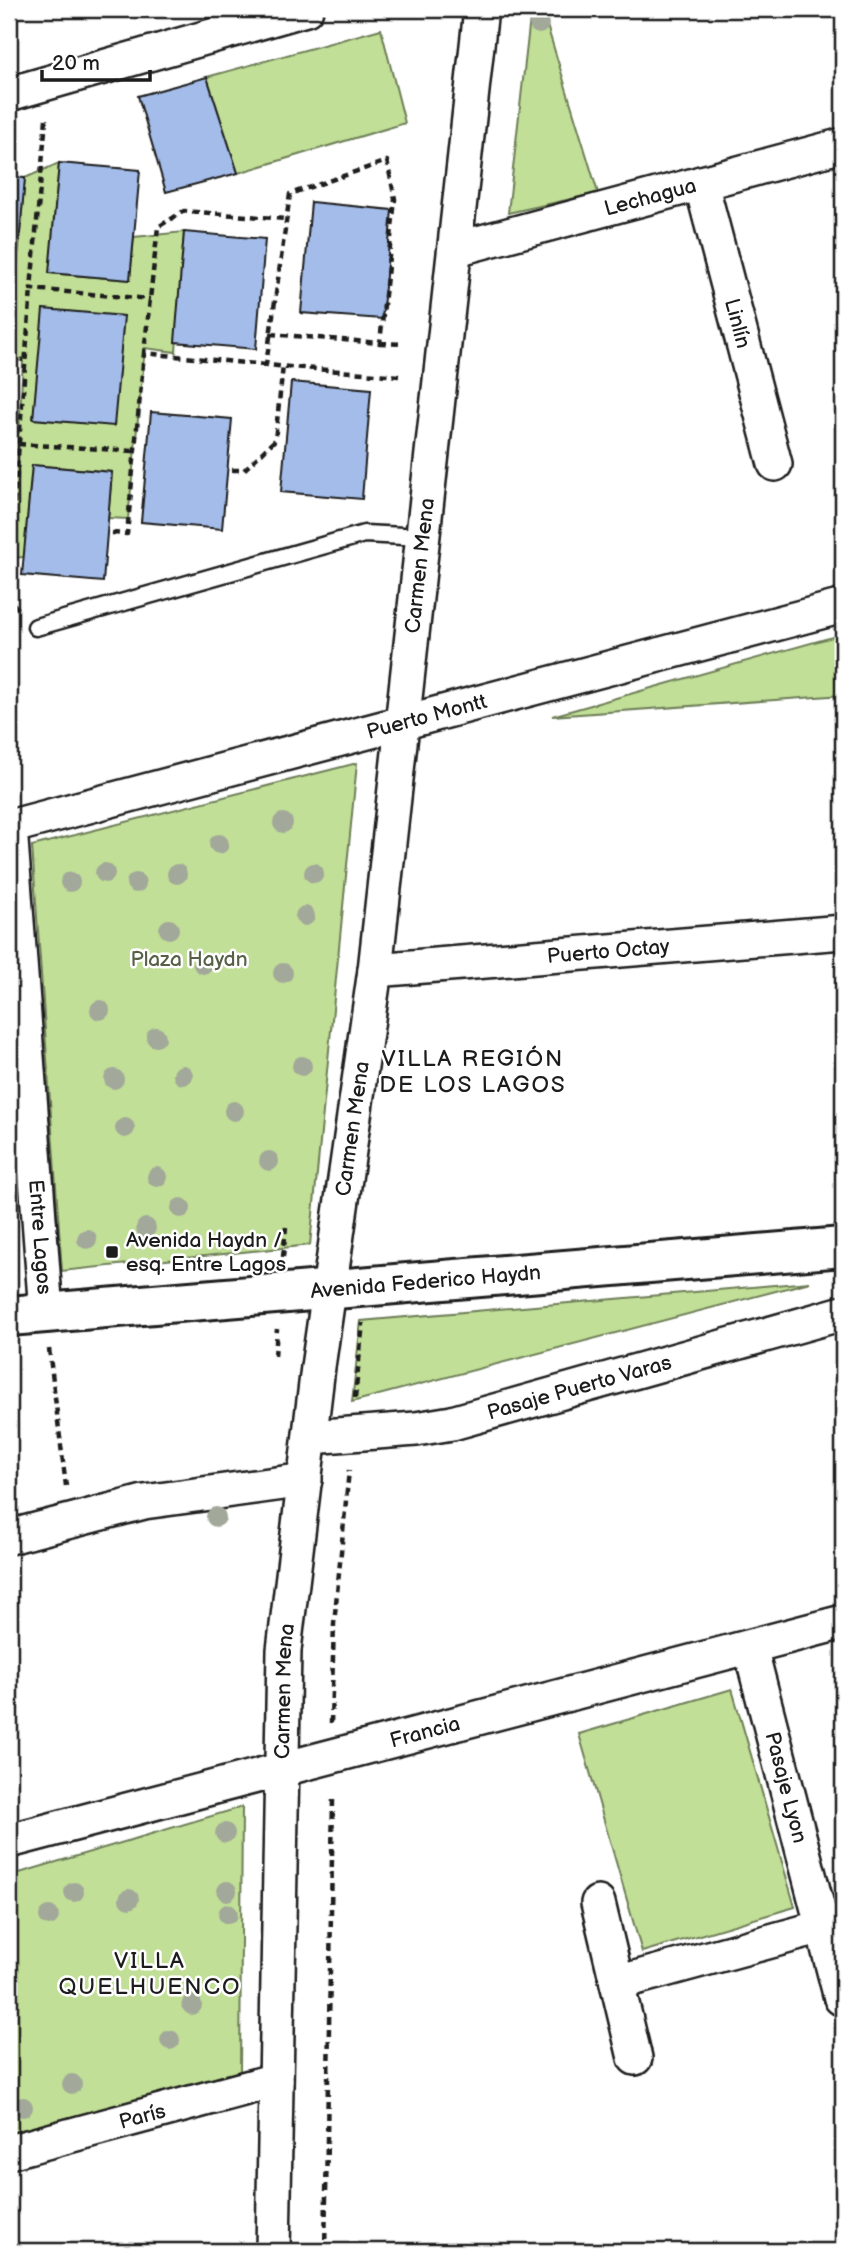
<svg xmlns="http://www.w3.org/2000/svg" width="852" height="2260" font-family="'Balsamiq Sans',sans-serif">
  <rect width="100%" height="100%" fill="#fff"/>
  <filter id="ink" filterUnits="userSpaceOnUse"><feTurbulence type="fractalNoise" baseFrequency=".0143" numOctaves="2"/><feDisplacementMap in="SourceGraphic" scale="14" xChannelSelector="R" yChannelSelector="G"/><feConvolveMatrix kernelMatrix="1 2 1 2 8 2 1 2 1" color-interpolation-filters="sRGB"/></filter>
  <g filter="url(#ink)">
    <!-- green -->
    <path fill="#c1df96" stroke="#6e7e59" stroke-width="2" d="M 531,9 L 542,9 L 598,193 L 508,213 Z
      M 381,29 L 405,123 L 238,173 L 207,77 Z
      M 59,163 L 50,273 L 130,280 L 134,237 L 184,232 L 176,352 L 145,348 L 128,519 L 108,518 L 112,472 L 32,465 L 24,557 L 9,558 L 9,432 L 19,432 L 23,361 L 9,359 L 9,288 L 15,288 L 25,178 Z
      M 843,634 L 843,695 L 552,716 Z
      M 357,763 L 310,1245 L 62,1271 L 32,846 Z
      M 810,1282 L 352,1402 L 361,1321 Z
      M 732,1689 L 795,1907 L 642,1952 L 579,1734 Z
      M 242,1807 L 240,2073 L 9,2133 L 9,1876 Z"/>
    <!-- building -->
    <path fill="#a3bce9" stroke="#1c1c1c" stroke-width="2" d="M 207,77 L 238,173 L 166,192 L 138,96 Z
      M 59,163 L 140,170 L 130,280 L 49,273 Z
      M 9,177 L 25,178 L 15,288 L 9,288 Z
      M 311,202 L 392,210 L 382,319 L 301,313 Z
      M 184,232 L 265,239 L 256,349 L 175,342 Z
      M 43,309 L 124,316 L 114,426 L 33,419 Z
      M 291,382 L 371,389 L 362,499 L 281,492 Z
      M 151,412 L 232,419 L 222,529 L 141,522 Z
      M 32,465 L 112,472 L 103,582 L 22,575 Z"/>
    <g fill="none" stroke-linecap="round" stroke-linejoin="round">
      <defs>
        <path id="service" d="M 36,627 L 364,534 L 423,537"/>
        <g id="minor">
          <path d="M 9,94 L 306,9"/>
          <path id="s1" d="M 701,183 L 775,464"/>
          <path id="s2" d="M 456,249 L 843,145"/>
          <path id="s3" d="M 9,827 L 843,606"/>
          <path id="s4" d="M 10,827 L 46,1313"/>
          <path id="s5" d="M 375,970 L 843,932"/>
          <path id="s6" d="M 310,1437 L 416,1429 L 452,1423 L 843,1313"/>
          <path d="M 9,1537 L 144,1502 L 305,1480"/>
          <path id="s7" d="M 750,1647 L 841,1998"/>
          <path id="s8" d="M 9,1841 L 843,1622"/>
          <path d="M 598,1903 L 635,2058"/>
          <path d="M 617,1983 L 822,1927"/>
          <path id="s9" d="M 9,2152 L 276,2080"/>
          <path id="s10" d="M 273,2251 L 284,1650 L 318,1367 L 375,970 L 481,9"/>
        </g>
        <g id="tertiary">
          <path id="s11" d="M 9,1316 L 843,1247"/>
        </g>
      </defs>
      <!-- service casing -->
      <use href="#service" stroke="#1c1c1c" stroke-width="21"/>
      <!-- minor casing -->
      <use href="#minor" stroke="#1c1c1c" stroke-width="38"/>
      <!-- tertiary casing -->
      <use href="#tertiary" stroke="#1c1c1c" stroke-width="44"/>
      <!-- path -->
      <path stroke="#1c1c1c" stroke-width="4.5" stroke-dasharray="7 5" stroke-linecap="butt" d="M 46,119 L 31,289 L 150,299
        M 270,334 L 380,343 L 395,199 L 387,161 L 290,194 L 266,365 L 399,376
        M 380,343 L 402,344
        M 9,359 L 23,360
        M 266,365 L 144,353 L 158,227 L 184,211 L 286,219
        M 9,423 L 19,425
        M 18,444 L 134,451
        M 232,470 L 244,470 L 275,440 L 283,366
        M 112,533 L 127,534 L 144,353
        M 18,609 L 12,602 L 10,558 L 31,289
        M 283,1257 L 286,1227
        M 49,1349 L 66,1486
        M 275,1356 L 277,1329
        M 355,1398 L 363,1323
        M 331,1723 L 334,1624 L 349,1470
        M 325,2251 L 333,1799"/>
      <!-- service -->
      <use href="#service" stroke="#fff" stroke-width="16"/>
      <!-- minor -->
      <use href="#minor" stroke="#fff" stroke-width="33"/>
      <!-- tertiary -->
      <use href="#tertiary" stroke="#fff" stroke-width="38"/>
    </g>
    <!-- trees -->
    <g fill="#a2a89a">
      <circle cx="539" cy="24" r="10"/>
      <circle cx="283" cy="823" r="10"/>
      <circle cx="219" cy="844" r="10"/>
      <circle cx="105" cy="873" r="10"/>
      <circle cx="314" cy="873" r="10"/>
      <circle cx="177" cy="874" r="10"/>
      <circle cx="70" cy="882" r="10"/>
      <circle cx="136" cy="883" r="10"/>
      <circle cx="305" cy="916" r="10"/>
      <circle cx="169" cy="929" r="10"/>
      <circle cx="203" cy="964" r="10"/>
      <circle cx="283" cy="973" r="10"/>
      <circle cx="100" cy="1010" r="10"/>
      <circle cx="156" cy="1037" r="10"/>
      <circle cx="302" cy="1066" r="10"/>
      <circle cx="183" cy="1075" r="10"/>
      <circle cx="114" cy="1079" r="10"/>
      <circle cx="234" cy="1111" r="10"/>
      <circle cx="125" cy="1128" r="10"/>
      <circle cx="269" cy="1161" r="10"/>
      <circle cx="157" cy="1177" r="10"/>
      <circle cx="181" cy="1208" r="10"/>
      <circle cx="146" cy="1228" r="10"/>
      <circle cx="87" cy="1239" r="10"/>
      <circle cx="216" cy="1517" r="10"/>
      <circle cx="225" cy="1833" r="10"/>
      <circle cx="227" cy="1891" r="10"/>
      <circle cx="74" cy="1892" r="10"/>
      <circle cx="129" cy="1899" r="10"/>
      <circle cx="228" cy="1914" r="10"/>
      <circle cx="49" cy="1916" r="10"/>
      <circle cx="192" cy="2005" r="10"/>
      <circle cx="170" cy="2040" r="10"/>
      <circle cx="72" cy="2084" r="10"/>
      <circle cx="23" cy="2107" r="10"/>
    </g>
  </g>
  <!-- markers -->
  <rect fill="#1c1c1c" stroke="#fff" stroke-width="2.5" x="105" y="1245" width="14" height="14" rx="3.5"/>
  <g text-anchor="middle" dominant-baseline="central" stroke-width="5" stroke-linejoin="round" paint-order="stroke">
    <!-- street labels -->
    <g font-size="21" fill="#1c1c1c" stroke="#fff">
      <text stroke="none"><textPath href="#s2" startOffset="201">Lechagua</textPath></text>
      <text stroke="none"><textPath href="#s1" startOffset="145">Linlín</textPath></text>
      <text stroke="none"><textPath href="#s10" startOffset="1694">Carmen Mena</textPath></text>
      <text stroke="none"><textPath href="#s3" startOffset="432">Puerto Montt</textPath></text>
      <text stroke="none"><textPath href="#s5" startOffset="234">Puerto Octay</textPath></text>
      <text stroke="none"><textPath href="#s10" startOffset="1127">Carmen Mena</textPath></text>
      <text stroke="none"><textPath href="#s4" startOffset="411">Entre Lagos</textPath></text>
      <text stroke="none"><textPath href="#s11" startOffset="418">Avenida Federico Haydn</textPath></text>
      <text stroke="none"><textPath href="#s6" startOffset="275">Pasaje Puerto Varas</textPath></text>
      <text stroke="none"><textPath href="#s10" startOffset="560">Carmen Mena</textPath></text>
      <text stroke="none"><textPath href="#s8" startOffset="430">Francia</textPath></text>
      <text stroke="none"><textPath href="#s7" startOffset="145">Pasaje Lyon</textPath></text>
      <text stroke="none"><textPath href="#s9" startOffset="138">París</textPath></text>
    </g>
    <!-- park labels -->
    <g font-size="21" fill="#566047" stroke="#fff">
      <text x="189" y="959">Plaza Haydn</text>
    </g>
    <!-- poi labels -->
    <g font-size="21" fill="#1c1c1c" stroke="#fff" text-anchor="start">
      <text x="126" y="1240">Avenida Haydn /<tspan x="126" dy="24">esq. Entre Lagos</tspan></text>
    </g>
    <!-- neighbourhood labels -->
    <g font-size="23" letter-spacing="2" fill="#1c1c1c" stroke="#fff">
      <text x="473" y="1059">VILLA REGIÓN<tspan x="473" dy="26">DE LOS LAGOS</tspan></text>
      <text x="150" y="1961">VILLA<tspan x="150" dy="26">QUELHUENCO</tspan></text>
    </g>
  </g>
  <!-- margin -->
  <rect width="852" height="2260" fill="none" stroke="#fff" stroke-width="35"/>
  <rect x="18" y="18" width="817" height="2225" fill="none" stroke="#1c1c1c" stroke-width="2.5" filter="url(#ink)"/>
  <!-- scale -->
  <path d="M42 70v10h108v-10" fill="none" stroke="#1c1c1c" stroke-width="3.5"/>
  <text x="52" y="70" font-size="21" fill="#1c1c1c" stroke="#ffffff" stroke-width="5" paint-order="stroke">20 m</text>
</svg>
